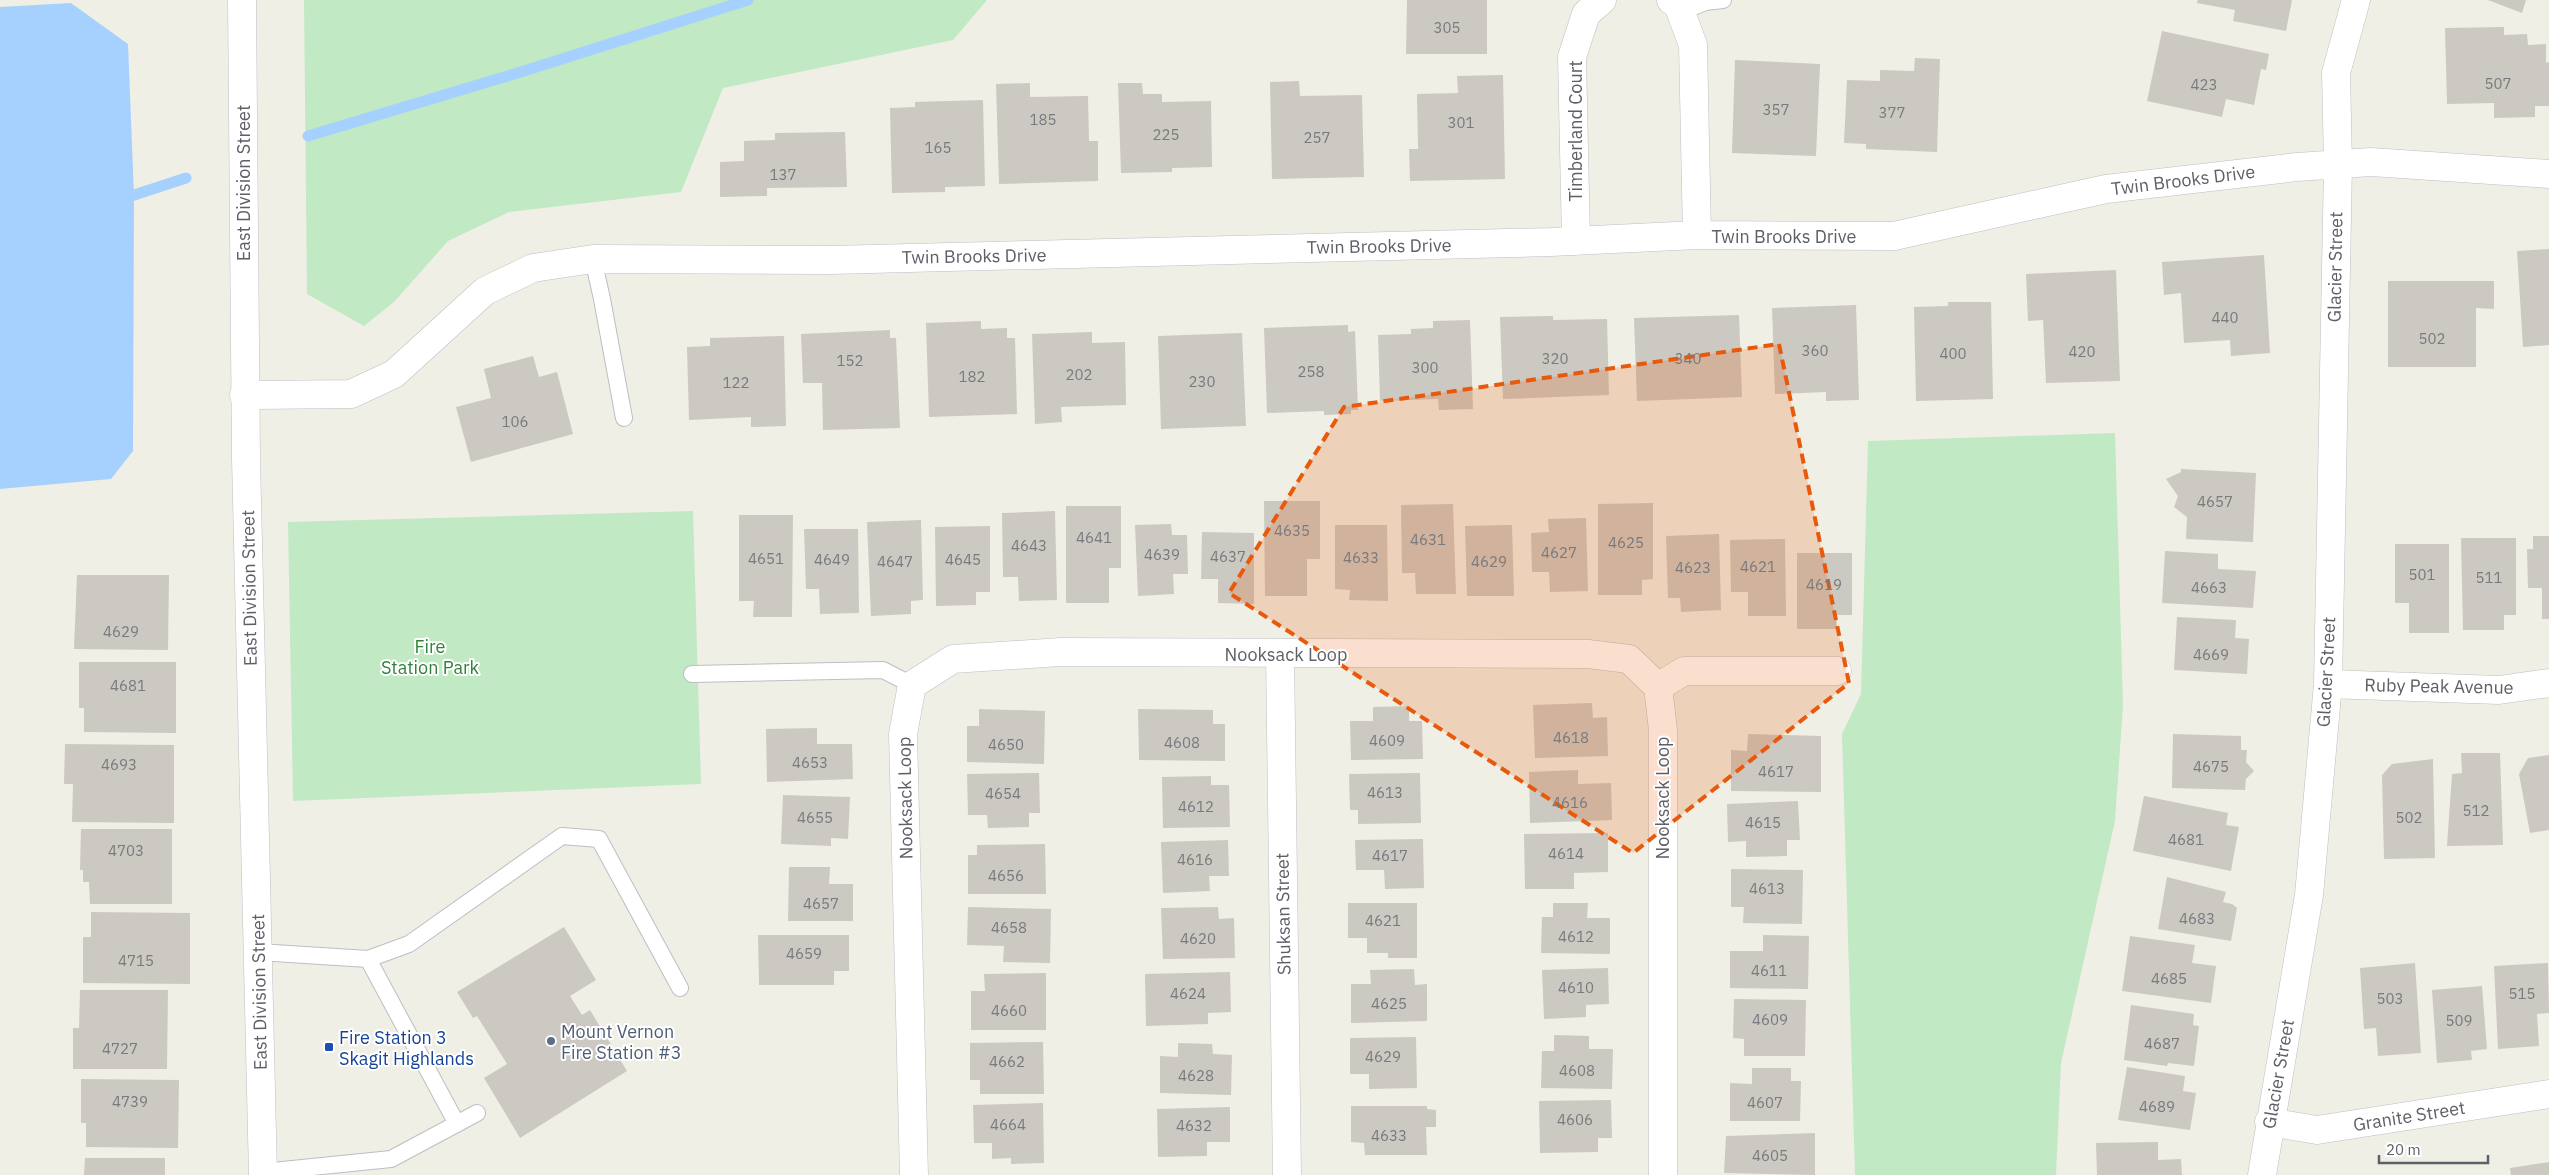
<svg xmlns="http://www.w3.org/2000/svg" width="2549" height="1175" font-family="'IBM Plex Sans',sans-serif">
  <rect width="100%" height="100%" fill="#f0efe5"/>
  <!-- green -->
  <path fill="#c1e9c4" d="M 304,0 L 987,0 L 953,40 L 723,88 L 681,192 L 509,212 L 448,241 L 395,301 L 364,326 L 307,294 Z
    M 2115,433 L 2123,705 L 2115,821 L 2061,1063 L 2056,1175 L 1855,1175 L 1842,734 L 1861,694 L 1868,441 Z
    M 693,511 L 701,784 L 293,801 L 288,522 Z"/>
  <!-- water -->
  <path fill="#a6d1ff" d="M 71,3 L 128,44 L 134,195 L 133,451 L 111,479 L 0,489 L 0,7 Z"/>
  <g fill="none" stroke-linecap="round" stroke-linejoin="round">
    <!-- stream -->
    <path stroke="#a6d1ff" stroke-width="11" d="M 308,136 L 524,71 L 748,0
      M 119,200 L 186,178"/>
  </g>
  <!-- building -->
  <path fill="#cbc9c2" d="M 1407,0 L 1487,0 L 1487,54 L 1406,54 Z
    M 2198,0 L 2292,0 L 2286,31 L 2233,21 L 2235,10 L 2197,3 Z
    M 2488,0 L 2526,0 L 2522,13 Z
    M 2504,27 L 2504,35 L 2527,34 L 2528,45 L 2546,44 L 2546,63 L 2549,62 L 2549,106 L 2535,106 L 2535,117 L 2494,118 L 2494,103 L 2447,104 L 2445,28 Z
    M 2162,31 L 2269,54 L 2266,70 L 2261,69 L 2254,105 L 2226,99 L 2222,117 L 2147,101 Z
    M 1915,58 L 1940,59 L 1937,152 L 1866,149 L 1866,144 L 1844,143 L 1847,80 L 1880,81 L 1880,70 L 1914,71 Z
    M 1735,60 L 1820,64 L 1816,156 L 1732,153 Z
    M 1503,75 L 1505,179 L 1410,181 L 1409,149 L 1418,149 L 1417,94 L 1458,93 L 1457,76 Z
    M 1299,81 L 1300,96 L 1362,95 L 1364,177 L 1272,179 L 1270,82 Z
    M 1030,83 L 1030,97 L 1088,96 L 1089,141 L 1098,141 L 1098,181 L 999,184 L 996,84 Z
    M 1118,83 L 1142,83 L 1143,94 L 1162,94 L 1162,102 L 1211,101 L 1212,167 L 1172,168 L 1172,172 L 1121,173 Z
    M 983,100 L 985,186 L 945,187 L 945,192 L 892,193 L 890,108 L 915,107 L 915,102 Z
    M 845,132 L 847,187 L 767,188 L 767,196 L 720,197 L 720,162 L 744,161 L 744,141 L 775,140 L 775,133 Z
    M 2549,249 L 2549,345 L 2523,347 L 2517,251 Z
    M 2264,255 L 2270,353 L 2231,356 L 2230,340 L 2184,343 L 2181,293 L 2164,295 L 2162,262 Z
    M 2116,270 L 2120,381 L 2046,383 L 2043,320 L 2028,321 L 2026,274 Z
    M 2388,281 L 2494,281 L 2494,309 L 2476,308 L 2476,367 L 2388,367 Z
    M 1948,302 L 1991,302 L 1993,399 L 1916,401 L 1914,307 L 1948,306 Z
    M 1856,305 L 1859,400 L 1826,401 L 1826,392 L 1775,394 L 1772,308 Z
    M 1739,315 L 1742,397 L 1637,401 L 1634,318 Z
    M 1553,316 L 1553,320 L 1607,319 L 1609,395 L 1503,399 L 1500,317 Z
    M 1470,320 L 1473,409 L 1439,410 L 1438,399 L 1380,401 L 1378,335 L 1411,334 L 1411,329 L 1433,328 L 1433,321 Z
    M 981,321 L 981,329 L 1007,328 L 1007,338 L 1015,338 L 1017,414 L 929,417 L 926,323 Z
    M 1348,325 L 1348,332 L 1355,331 L 1358,410 L 1351,410 L 1351,414 L 1324,415 L 1324,411 L 1267,413 L 1264,328 Z
    M 890,330 L 890,338 L 896,338 L 900,428 L 823,430 L 822,383 L 803,383 L 801,334 Z
    M 1092,332 L 1092,343 L 1125,342 L 1126,405 L 1061,407 L 1062,422 L 1035,424 L 1032,334 Z
    M 1242,333 L 1246,426 L 1161,429 L 1158,336 Z
    M 784,336 L 786,426 L 751,427 L 751,417 L 689,420 L 687,347 L 710,346 L 710,338 Z
    M 533,356 L 539,377 L 557,372 L 573,434 L 471,462 L 456,407 L 491,398 L 484,369 Z
    M 2181,469 L 2256,473 L 2253,542 L 2186,539 L 2187,517 L 2174,507 L 2178,496 L 2166,479 L 2181,472 Z
    M 1264,501 L 1320,501 L 1320,559 L 1307,559 L 1307,596 L 1265,596 Z
    M 1653,503 L 1653,579 L 1642,580 L 1642,595 L 1598,595 L 1598,504 Z
    M 1453,504 L 1456,594 L 1416,594 L 1415,573 L 1402,573 L 1401,505 Z
    M 1066,506 L 1121,506 L 1121,568 L 1109,568 L 1109,603 L 1066,603 Z
    M 1055,511 L 1057,600 L 1019,601 L 1018,577 L 1003,577 L 1002,513 Z
    M 739,515 L 793,515 L 792,617 L 753,617 L 754,601 L 739,601 Z
    M 1586,518 L 1588,591 L 1550,592 L 1549,572 L 1532,572 L 1531,533 L 1549,532 L 1548,519 Z
    M 921,520 L 923,600 L 911,601 L 911,614 L 871,616 L 867,522 Z
    M 1171,524 L 1172,535 L 1187,535 L 1188,574 L 1173,574 L 1174,594 L 1138,596 L 1135,525 Z
    M 1335,525 L 1387,525 L 1388,601 L 1349,600 L 1350,590 L 1335,589 Z
    M 1512,525 L 1514,596 L 1467,596 L 1465,526 Z
    M 990,526 L 990,592 L 976,592 L 976,605 L 936,606 L 935,527 Z
    M 804,529 L 858,529 L 859,613 L 820,614 L 819,589 L 806,589 Z
    M 1202,532 L 1254,533 L 1254,604 L 1218,603 L 1218,579 L 1201,579 Z
    M 1719,534 L 1721,610 L 1681,612 L 1680,598 L 1668,598 L 1666,536 Z
    M 2533,536 L 2549,536 L 2549,619 L 2542,619 L 2542,588 L 2528,588 L 2527,549 L 2533,549 Z
    M 2461,538 L 2516,538 L 2516,615 L 2504,615 L 2504,630 L 2463,630 Z
    M 1785,539 L 1786,616 L 1748,616 L 1748,592 L 1731,592 L 1730,540 Z
    M 2395,544 L 2449,544 L 2449,633 L 2409,633 L 2409,603 L 2395,603 Z
    M 2165,551 L 2218,554 L 2218,569 L 2256,571 L 2253,608 L 2162,603 Z
    M 1797,553 L 1852,553 L 1852,615 L 1837,615 L 1836,629 L 1797,629 Z
    M 77,575 L 169,575 L 168,650 L 74,649 Z
    M 2177,617 L 2236,620 L 2235,638 L 2249,639 L 2247,674 L 2174,670 Z
    M 79,662 L 176,662 L 176,733 L 84,732 L 84,708 L 79,708 Z
    M 1592,703 L 1593,718 L 1607,717 L 1608,756 L 1535,758 L 1533,705 Z
    M 1409,706 L 1409,721 L 1422,721 L 1423,759 L 1351,760 L 1350,721 L 1373,721 L 1373,707 Z
    M 979,709 L 1045,711 L 1044,764 L 967,762 L 967,726 L 979,726 Z
    M 1138,709 L 1213,710 L 1213,724 L 1225,724 L 1225,761 L 1139,760 Z
    M 817,728 L 817,744 L 852,744 L 853,779 L 767,782 L 766,729 Z
    M 1748,734 L 1821,736 L 1821,792 L 1731,791 L 1731,750 L 1747,751 Z
    M 2173,734 L 2241,736 L 2241,750 L 2247,750 L 2246,762 L 2254,771 L 2246,779 L 2245,790 L 2172,788 Z
    M 65,744 L 174,745 L 174,823 L 72,822 L 73,784 L 64,784 Z
    M 2461,753 L 2500,753 L 2503,845 L 2447,846 L 2452,774 L 2462,773 Z
    M 2549,755 L 2549,830 L 2530,833 L 2519,774 L 2528,758 Z
    M 2433,759 L 2435,858 L 2384,859 L 2382,775 L 2392,764 Z
    M 1578,770 L 1578,784 L 1611,783 L 1612,820 L 1530,823 L 1529,772 Z
    M 1039,773 L 1040,813 L 1029,813 L 1029,827 L 988,828 L 987,815 L 968,815 L 967,774 Z
    M 1420,773 L 1421,823 L 1358,824 L 1358,810 L 1350,810 L 1349,774 Z
    M 1211,776 L 1211,785 L 1229,785 L 1230,827 L 1163,828 L 1162,777 Z
    M 783,795 L 850,797 L 848,839 L 831,838 L 831,846 L 781,844 Z
    M 2144,796 L 2228,813 L 2226,825 L 2239,827 L 2231,871 L 2133,851 Z
    M 1798,801 L 1800,840 L 1787,840 L 1787,856 L 1746,857 L 1746,841 L 1728,842 L 1727,804 Z
    M 81,829 L 172,829 L 172,904 L 90,904 L 89,882 L 83,882 L 83,870 L 80,870 Z
    M 1608,833 L 1608,872 L 1574,873 L 1574,889 L 1525,889 L 1524,834 Z
    M 1423,839 L 1424,888 L 1385,889 L 1384,870 L 1356,870 L 1355,840 Z
    M 1228,840 L 1229,876 L 1209,876 L 1210,891 L 1163,893 L 1161,842 Z
    M 1045,844 L 1046,894 L 968,894 L 968,855 L 977,855 L 977,845 Z
    M 789,867 L 830,867 L 829,884 L 853,884 L 853,921 L 788,921 Z
    M 1731,869 L 1803,870 L 1802,924 L 1743,923 L 1744,907 L 1731,907 Z
    M 2167,877 L 2226,892 L 2223,902 L 2232,904 L 2237,908 L 2231,941 L 2158,929 Z
    M 1348,903 L 1417,903 L 1417,958 L 1388,958 L 1388,953 L 1367,953 L 1367,938 L 1348,938 Z
    M 1553,903 L 1588,903 L 1587,918 L 1610,918 L 1610,954 L 1541,953 L 1542,917 L 1553,917 Z
    M 968,907 L 1051,909 L 1050,963 L 1003,962 L 1004,946 L 967,945 Z
    M 1218,907 L 1219,919 L 1234,918 L 1235,958 L 1163,959 L 1161,908 Z
    M 91,912 L 190,913 L 190,984 L 83,983 L 83,937 L 91,937 Z
    M 564,927 L 596,980 L 570,996 L 582,1015 L 590,1010 L 627,1071 L 520,1138 L 484,1078 L 507,1064 L 477,1016 L 473,1018 L 457,992 Z
    M 758,935 L 849,935 L 849,971 L 834,971 L 834,985 L 759,985 Z
    M 1763,935 L 1809,936 L 1808,989 L 1730,988 L 1730,951 L 1763,951 Z
    M 2130,936 L 2195,945 L 2192,963 L 2216,966 L 2211,1003 L 2122,991 Z
    M 2415,963 L 2421,1053 L 2378,1056 L 2376,1028 L 2364,1029 L 2360,968 Z
    M 2548,963 L 2549,1013 L 2537,1014 L 2539,1046 L 2498,1049 L 2494,966 Z
    M 1608,968 L 1609,1004 L 1586,1005 L 1586,1017 L 1544,1019 L 1542,970 Z
    M 1414,969 L 1415,985 L 1427,984 L 1427,1021 L 1351,1023 L 1351,984 L 1371,984 L 1370,970 Z
    M 1230,972 L 1231,1012 L 1208,1013 L 1208,1024 L 1146,1026 L 1145,974 Z
    M 1046,973 L 1046,1030 L 971,1030 L 971,991 L 985,991 L 984,974 Z
    M 2482,986 L 2487,1049 L 2471,1051 L 2472,1060 L 2437,1063 L 2432,990 Z
    M 80,990 L 168,990 L 167,1069 L 73,1069 L 73,1028 L 79,1028 Z
    M 1734,999 L 1806,1000 L 1805,1056 L 1744,1056 L 1744,1039 L 1733,1038 Z
    M 2131,1005 L 2194,1014 L 2193,1025 L 2199,1026 L 2194,1066 L 2168,1063 L 2167,1066 L 2124,1060 Z
    M 1554,1035 L 1589,1036 L 1589,1049 L 1613,1049 L 1612,1089 L 1541,1088 L 1542,1051 L 1554,1051 Z
    M 1416,1037 L 1417,1088 L 1369,1089 L 1369,1074 L 1350,1074 L 1350,1038 Z
    M 1043,1042 L 1044,1094 L 980,1094 L 980,1080 L 970,1080 L 970,1043 Z
    M 1178,1043 L 1212,1044 L 1213,1054 L 1232,1055 L 1231,1095 L 1160,1093 L 1160,1056 L 1178,1057 Z
    M 2127,1067 L 2185,1076 L 2183,1091 L 2196,1093 L 2190,1130 L 2118,1120 Z
    M 1752,1068 L 1791,1068 L 1791,1081 L 1801,1081 L 1800,1121 L 1730,1121 L 1730,1083 L 1752,1084 Z
    M 81,1079 L 179,1080 L 178,1148 L 86,1147 L 86,1123 L 81,1123 Z
    M 1611,1100 L 1612,1138 L 1598,1138 L 1598,1152 L 1540,1153 L 1539,1101 Z
    M 1043,1103 L 1044,1163 L 1011,1164 L 1011,1158 L 992,1159 L 992,1143 L 974,1143 L 973,1105 Z
    M 1351,1106 L 1427,1106 L 1427,1109 L 1436,1110 L 1436,1127 L 1426,1127 L 1427,1155 L 1365,1155 L 1364,1143 L 1351,1142 Z
    M 1230,1107 L 1230,1142 L 1207,1142 L 1207,1156 L 1158,1157 L 1157,1109 Z
    M 1815,1133 L 1815,1175 L 1724,1173 L 1726,1136 Z
    M 2158,1142 L 2158,1160 L 2181,1159 L 2182,1175 L 2097,1175 L 2096,1143 Z
    M 85,1158 L 165,1158 L 165,1175 L 84,1175 Z
    M 2549,1162 L 2549,1175 L 2511,1175 L 2510,1168 Z"/>
  <g fill="none" stroke-linecap="round" stroke-linejoin="round">
    <defs>
      <path id="service" d="M 1681,12 L 1705,2 L 1723,0
        M 593,259 L 602,299 L 624,418
        M 692,674 L 883,670 L 912,685
        M 258,952 L 368,959 L 409,944 L 562,836 L 599,839 L 680,988
        M 368,959 L 457,1124
        M 263,1172 L 391,1159 L 477,1113"/>
      <path id="minor" d="M 1671,0 L 1678,5 L 1693,45 L 1697,235
        M 1576,241 L 1572,57 L 1586,14 L 1602,0
        M 244,395 L 351,394 L 394,374 L 485,291 L 533,268 L 593,259 L 831,260 L 1551,242 L 1697,235 L 1894,236 L 2106,189 L 2297,167 L 2371,162 L 2549,174
        M 1280,654 L 1287,1175
        M 2328,684 L 2499,690 L 2549,683
        M 1658,687 L 1684,671 L 1837,671
        M 2269,1122 L 2317,1130 L 2549,1094
        M 914,1175 L 903,734 L 912,685 L 953,659 L 1061,652 L 1588,654 L 1629,659 L 1658,687 L 1663,730 L 1663,1175
        M 2262,1175 L 2309,895 L 2328,684 L 2338,165 L 2336,73 L 2356,0"/>
      <path id="tertiary" d="M 242,0 L 246,458 L 263,1175"/>
    </defs>
    <!-- service casing -->
    <use href="#service" stroke="#bdbec5" stroke-width="18"/>
    <!-- minor casing -->
    <use href="#minor" stroke="#bdbec5" stroke-width="29"/>
    <!-- tertiary casing -->
    <use href="#tertiary" stroke="#bdbec5" stroke-width="29"/>
    <!-- service -->
    <use href="#service" stroke="#fff" stroke-width="16"/>
    <!-- minor -->
    <use href="#minor" stroke="#fff" stroke-width="28"/>
    <!-- tertiary -->
    <use href="#tertiary" stroke="#fff" stroke-width="28"/>
  </g>
  <!-- marked area -->
  <path fill="#e8590c" fill-opacity="0.2" stroke="#e8590c" stroke-width="4" stroke-dasharray="10 6" stroke-linejoin="round" d="M 1779,344 L 1849,683 L 1633,853 L 1229,593 L 1344,407 Z"/>
  <!-- markers -->
  <circle fill="#5c6f8a" stroke="#fff" stroke-width="2" cx="551" cy="1041" r="5"/>
  <rect fill="#1a4fb4" stroke="#fff" stroke-width="2" x="324" y="1042" width="10" height="10" rx="2.5"/>
  <g text-anchor="middle" dominant-baseline="central" stroke-width="4" stroke-linejoin="round" paint-order="stroke">
    <!-- number labels -->
    <g font-size="15" fill="#787a7e">
      <text x="1447" y="27">305</text>
      <text x="2498" y="83">507</text>
      <text x="2204" y="84">423</text>
      <text x="1776" y="109">357</text>
      <text x="1892" y="112">377</text>
      <text x="1043" y="119">185</text>
      <text x="1461" y="122">301</text>
      <text x="1166" y="134">225</text>
      <text x="1317" y="137">257</text>
      <text x="938" y="147">165</text>
      <text x="783" y="174">137</text>
      <text x="2225" y="317">440</text>
      <text x="2432" y="338">502</text>
      <text x="1815" y="350">360</text>
      <text x="2082" y="351">420</text>
      <text x="1953" y="353">400</text>
      <text x="1555" y="358">320</text>
      <text x="1688" y="358">340</text>
      <text x="850" y="360">152</text>
      <text x="1425" y="367">300</text>
      <text x="1311" y="371">258</text>
      <text x="1079" y="374">202</text>
      <text x="972" y="376">182</text>
      <text x="1202" y="381">230</text>
      <text x="736" y="382">122</text>
      <text x="515" y="421">106</text>
      <text x="2215" y="501">4657</text>
      <text x="1292" y="530">4635</text>
      <text x="1094" y="537">4641</text>
      <text x="1428" y="539">4631</text>
      <text x="1626" y="542">4625</text>
      <text x="1029" y="545">4643</text>
      <text x="1559" y="552">4627</text>
      <text x="1162" y="554">4639</text>
      <text x="1228" y="556">4637</text>
      <text x="1361" y="557">4633</text>
      <text x="766" y="558">4651</text>
      <text x="832" y="559">4649</text>
      <text x="963" y="559">4645</text>
      <text x="895" y="561">4647</text>
      <text x="1489" y="561">4629</text>
      <text x="1758" y="566">4621</text>
      <text x="1693" y="567">4623</text>
      <text x="2422" y="574">501</text>
      <text x="2489" y="577">511</text>
      <text x="1824" y="584">4619</text>
      <text x="2209" y="587">4663</text>
      <text x="121" y="631">4629</text>
      <text x="2211" y="654">4669</text>
      <text x="128" y="685">4681</text>
      <text x="1571" y="737">4618</text>
      <text x="1387" y="740">4609</text>
      <text x="1182" y="742">4608</text>
      <text x="1006" y="744">4650</text>
      <text x="810" y="762">4653</text>
      <text x="119" y="764">4693</text>
      <text x="2211" y="766">4675</text>
      <text x="1776" y="771">4617</text>
      <text x="1385" y="792">4613</text>
      <text x="1003" y="793">4654</text>
      <text x="1570" y="802">4616</text>
      <text x="1196" y="806">4612</text>
      <text x="2476" y="810">512</text>
      <text x="815" y="817">4655</text>
      <text x="2409" y="817">502</text>
      <text x="1763" y="822">4615</text>
      <text x="2186" y="839">4681</text>
      <text x="126" y="850">4703</text>
      <text x="1566" y="853">4614</text>
      <text x="1390" y="855">4617</text>
      <text x="1195" y="859">4616</text>
      <text x="1006" y="875">4656</text>
      <text x="1767" y="888">4613</text>
      <text x="821" y="903">4657</text>
      <text x="2197" y="918">4683</text>
      <text x="1383" y="920">4621</text>
      <text x="1009" y="927">4658</text>
      <text x="1576" y="936">4612</text>
      <text x="1198" y="938">4620</text>
      <text x="804" y="953">4659</text>
      <text x="136" y="960">4715</text>
      <text x="1769" y="970">4611</text>
      <text x="2169" y="978">4685</text>
      <text x="1576" y="987">4610</text>
      <text x="1188" y="993">4624</text>
      <text x="2522" y="993">515</text>
      <text x="2390" y="998">503</text>
      <text x="1389" y="1003">4625</text>
      <text x="1009" y="1010">4660</text>
      <text x="1770" y="1019">4609</text>
      <text x="2459" y="1020">509</text>
      <text x="2162" y="1043">4687</text>
      <text x="120" y="1048">4727</text>
      <text x="1383" y="1056">4629</text>
      <text x="1007" y="1061">4662</text>
      <text x="1577" y="1070">4608</text>
      <text x="1196" y="1075">4628</text>
      <text x="130" y="1101">4739</text>
      <text x="1765" y="1102">4607</text>
      <text x="2157" y="1106">4689</text>
      <text x="1575" y="1119">4606</text>
      <text x="1008" y="1124">4664</text>
      <text x="1194" y="1125">4632</text>
      <text x="1389" y="1135">4633</text>
      <text x="1770" y="1155">4605</text>
    </g>
    <!-- street labels -->
    <g font-size="18" fill="#5d6067" stroke="#fff">
      <text transform="translate(1575 131) rotate(-90)">Timberland Court</text>
      <text transform="translate(2183 180) rotate(-7)">Twin Brooks Drive</text>
      <text transform="translate(243 183) rotate(-90)">East Division Street</text>
      <text x="1784" y="236">Twin Brooks Drive</text>
      <text transform="translate(1379 246) rotate(-1)">Twin Brooks Drive</text>
      <text transform="translate(974 256) rotate(-1)">Twin Brooks Drive</text>
      <text transform="translate(2335 267) rotate(-89)">Glacier Street</text>
      <text transform="translate(249 588) rotate(-91)">East Division Street</text>
      <text x="1286" y="654">Nooksack Loop</text>
      <text transform="translate(2326 672) rotate(-87)">Glacier Street</text>
      <text transform="translate(2439 686) rotate(1)">Ruby Peak Avenue</text>
      <text transform="translate(905 798) rotate(-91)">Nooksack Loop</text>
      <text transform="translate(1662 798) rotate(-90)">Nooksack Loop</text>
      <text transform="translate(1283 914) rotate(-91)">Shuksan Street</text>
      <text transform="translate(259 992) rotate(-91)">East Division Street</text>
      <text transform="translate(2278 1074) rotate(-80)">Glacier Street</text>
      <text transform="translate(2409 1116) rotate(-9)">Granite Street</text>
    </g>
    <!-- park labels -->
    <g font-size="18" fill="#30823a" stroke="#fff">
      <text x="430" y="646">Fire<tspan x="430" dy="21">Station Park</tspan></text>
    </g>
    <!-- service labels -->
    <g font-size="18" fill="#4e5e75" stroke="#fff" text-anchor="start">
      <text x="561" y="1031">Mount Vernon<tspan x="561" dy="21">Fire Station #3</tspan></text>
    </g>
    <!-- transit labels -->
    <g font-size="18" fill="#164399" stroke="#fff" text-anchor="start">
      <text x="339" y="1037">Fire Station 3<tspan x="339" dy="21">Skagit Highlands</tspan></text>
    </g>
  </g>
  <!-- scale -->
  <path d="M2379 1155v8h109v-8" fill="none" stroke="#5d6067" stroke-width="2.5"/>
  <text x="2386" y="1155" font-size="15" fill="#5d6067" stroke="#ffffff" stroke-width="4" paint-order="stroke">20 m</text>
</svg>
